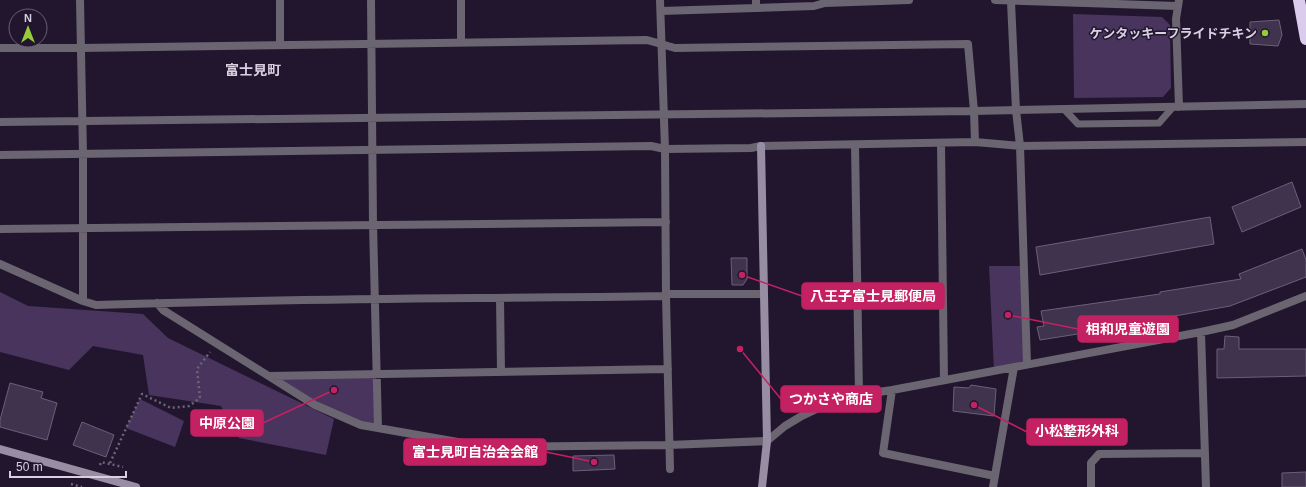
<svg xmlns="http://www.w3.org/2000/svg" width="1306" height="487" font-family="Helvetica,'Noto Sans JP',sans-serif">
  <rect width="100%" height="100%" fill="#22162e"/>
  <!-- green -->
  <path fill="#49345d" d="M 1073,14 L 1162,17 L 1170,25 L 1171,88 L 1163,97 L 1074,98 Z
    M 989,266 L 1023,266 L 1027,364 L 994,371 Z
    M 0,292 L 28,306 L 143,314 L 168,338 L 334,419 L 326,455 L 239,438 L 221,406 L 149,395 L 143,355 L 93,346 L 69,370 L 0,352 Z
    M 376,373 L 378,428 L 361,425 L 269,376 Z
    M 140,399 L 184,421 L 175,447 L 126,428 Z"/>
  <!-- building -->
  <path fill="#40334d" stroke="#6d5f7b" d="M 1279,20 L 1282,35 L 1278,46 L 1250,44 L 1250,22 Z
    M 1292,182 L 1301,207 L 1242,232 L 1232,207 Z
    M 1210,217 L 1214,244 L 1040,275 L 1036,247 Z
    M 1302,249 L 1306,260 L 1306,277 L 1230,306 L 1153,320 L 1153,322 L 1040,340 L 1037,327 L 1044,326 L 1041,311 L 1160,294 L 1160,292 L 1241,279 L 1239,274 Z
    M 731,258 L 747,258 L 747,279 L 743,285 L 732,285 Z
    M 1225,336 L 1239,337 L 1239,349 L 1306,349 L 1306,376 L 1217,378 L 1217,349 L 1224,349 Z
    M 10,383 L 43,392 L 41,398 L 57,403 L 47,440 L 0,427 L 0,420 Z
    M 971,385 L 996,389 L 994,416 L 953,411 L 954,387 L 969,388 Z
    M 82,422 L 114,435 L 106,457 L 73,445 Z
    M 614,455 L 615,469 L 573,471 L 573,456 Z
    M 1306,472 L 1306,487 L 1282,487 L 1282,473 Z"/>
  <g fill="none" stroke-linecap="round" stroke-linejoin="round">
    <!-- path -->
    <path stroke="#6e6479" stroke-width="2.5" stroke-dasharray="2 3" stroke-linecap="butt" d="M 110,463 L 142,394 L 171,408 L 189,406 L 200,398 L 197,369 L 210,352
      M 100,465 L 101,462 L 123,467
      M 71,484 L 82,487"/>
    <!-- lane -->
    <path stroke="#6b6471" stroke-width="7" d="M 1064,109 L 1078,124 L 1159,123 L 1173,107"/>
    <!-- street -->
    <path stroke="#6b6471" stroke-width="8" d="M 80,0 L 83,154 L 83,301
      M 280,0 L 280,44
      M 371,0 L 373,224 L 378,428
      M 461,0 L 461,42
      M 660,0 L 665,149 L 666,296 L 670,469
      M 995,0 L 1177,6
      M 1011,2 L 1016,110 L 1020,146 L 1027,364
      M 756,8 L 756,0
      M 661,11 L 814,6 L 825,3 L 909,0
      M 0,48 L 81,48 L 647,40 L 675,48 L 968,44 L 974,111 L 975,142
      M 1179,107 L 1176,19 L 1179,0
      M 0,122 L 974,111 L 1306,104
      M 941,144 L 944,380
      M 855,145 L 859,395
      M 0,155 L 651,146 L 665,149 L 751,148 L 761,146 L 975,142 L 1020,146 L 1306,142
      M 0,229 L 666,222
      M 0,264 L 83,301 L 96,305 C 286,298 476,299 666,296
      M 666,294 L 764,294
      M 500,298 L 501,372
      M 157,303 L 163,310 L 315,405 L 361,425 L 486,447 L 669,445 L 767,441 L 785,426 L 800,417 L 829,403 L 859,395 L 892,390 L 1201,332 L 1233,325 L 1306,296
      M 1201,332 L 1206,487
      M 269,376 L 668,369
      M 892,390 L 883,453 L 995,476
      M 993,487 L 1014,367
      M 1091,487 L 1091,463 L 1099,454 L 1205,453"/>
    <!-- secondary -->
    <path stroke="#988ea3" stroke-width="8" d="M 761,146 L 767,441 L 762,487
      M 0,449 L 136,487"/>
    <!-- highway -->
    <path stroke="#dbcbec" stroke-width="12" d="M 1299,0 L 1306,39"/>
  </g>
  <!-- markers -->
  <circle fill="#97cb38" stroke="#22162e" stroke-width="1.5" cx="1265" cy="33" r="4"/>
  <g text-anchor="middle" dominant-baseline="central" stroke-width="3" stroke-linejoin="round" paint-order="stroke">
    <!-- poi labels -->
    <g font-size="13" font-weight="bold" fill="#d8d0e1" stroke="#22162e" text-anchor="end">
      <text x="1257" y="33">ケンタッキーフライドチキン</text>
    </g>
    <!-- neighbourhood labels -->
    <g font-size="14" font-weight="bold" fill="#d8d0e1" stroke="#22162e">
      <text x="253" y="70">富士見町</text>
    </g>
  </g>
  <!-- callouts -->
  <path fill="none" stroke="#c32162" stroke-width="1.5" d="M742 275L802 296M1008 315L1078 329M740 349L781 399M334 390L263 423M974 405L1027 432M594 462L546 452"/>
  <g fill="#c32162" stroke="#22162e" stroke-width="1.5">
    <circle cx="742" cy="275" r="4"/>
    <circle cx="1008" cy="315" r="4"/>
    <circle cx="740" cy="349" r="4"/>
    <circle cx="334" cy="390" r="4"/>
    <circle cx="974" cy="405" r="4"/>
    <circle cx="594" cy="462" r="4"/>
  </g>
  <g fill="#c32162" stroke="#c32162" stroke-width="1.5">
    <rect x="802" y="283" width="142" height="26" rx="4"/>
    <rect x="1078" y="316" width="100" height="26" rx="4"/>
    <rect x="781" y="386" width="100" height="26" rx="4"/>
    <rect x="191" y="410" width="72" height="26" rx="4"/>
    <rect x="1027" y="419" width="100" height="26" rx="4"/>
    <rect x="404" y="439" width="142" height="26" rx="4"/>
  </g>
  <g font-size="14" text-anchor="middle" font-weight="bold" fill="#fff">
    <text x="873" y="301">八王子富士見郵便局</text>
    <text x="1128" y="334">相和児童遊園</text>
    <text x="831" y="404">つかさや商店</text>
    <text x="227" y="428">中原公園</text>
    <text x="1077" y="436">小松整形外科</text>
    <text x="475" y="457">富士見町自治会会館</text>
  </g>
  <!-- north arrow -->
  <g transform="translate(28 28)"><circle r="19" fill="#22162e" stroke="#6b6076"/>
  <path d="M0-3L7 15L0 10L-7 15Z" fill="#97cb38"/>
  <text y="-6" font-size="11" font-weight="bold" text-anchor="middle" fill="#d8d0e1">N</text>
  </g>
  <!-- scale -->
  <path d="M10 471v6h116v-6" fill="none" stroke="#d8d0e1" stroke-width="2"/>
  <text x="16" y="471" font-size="12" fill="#d8d0e1" stroke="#22162e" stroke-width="3" paint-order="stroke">50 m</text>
</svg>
